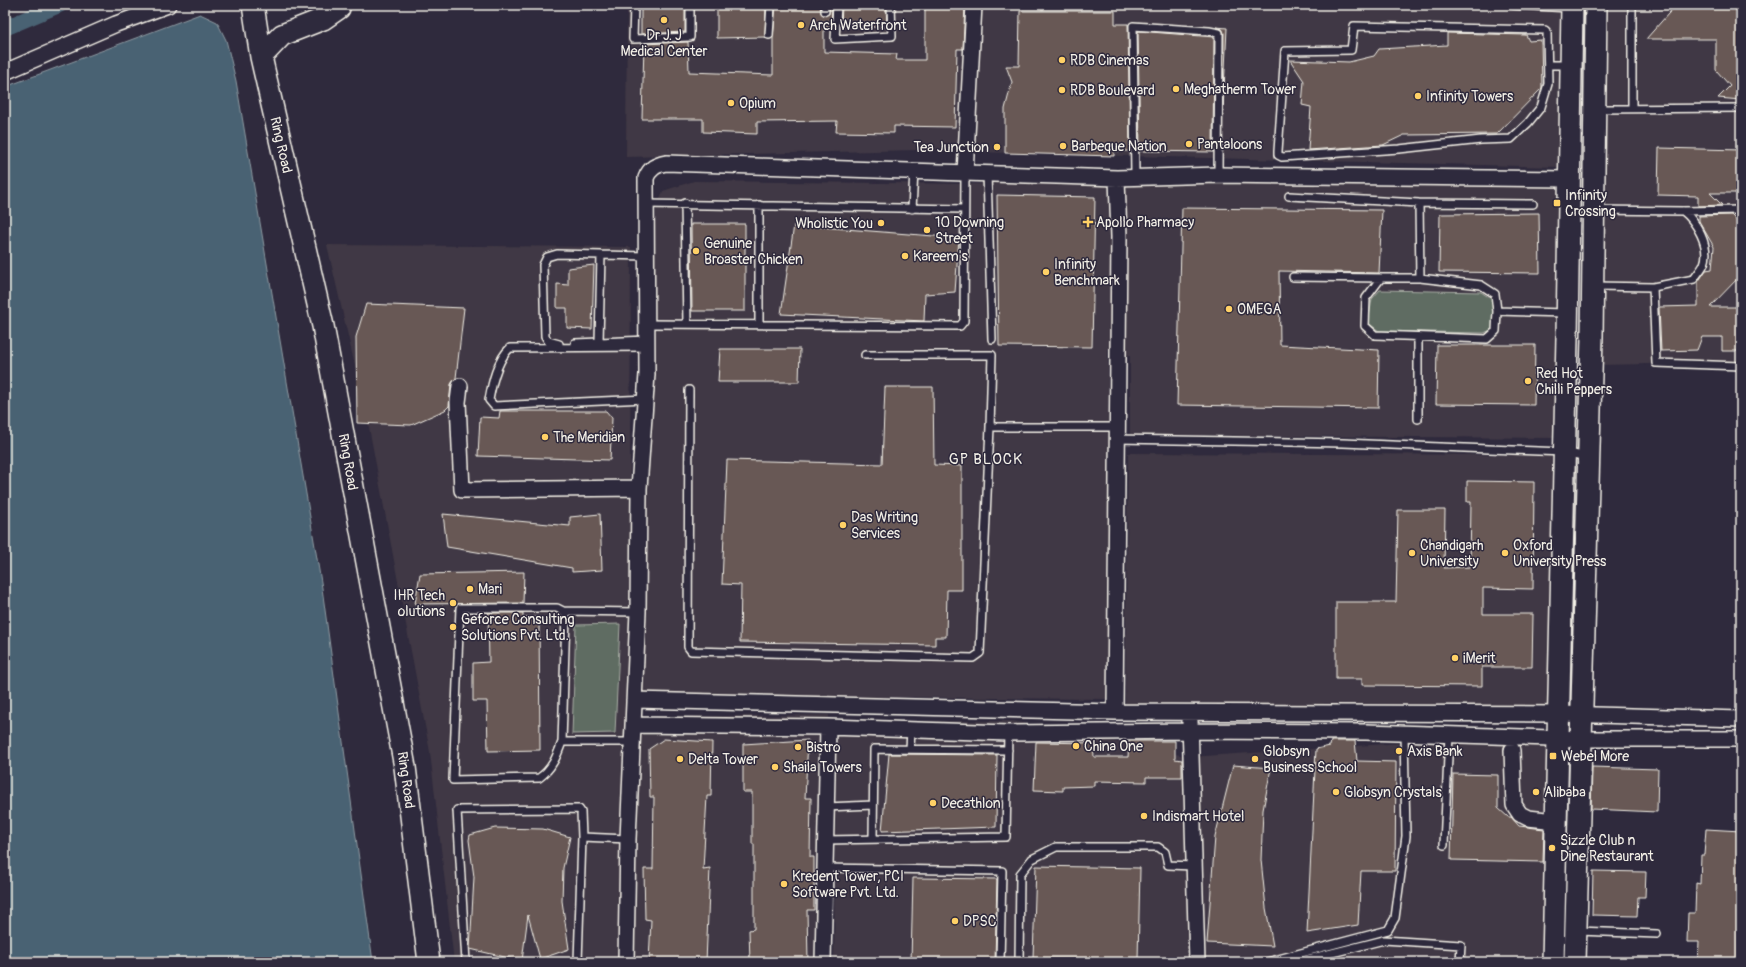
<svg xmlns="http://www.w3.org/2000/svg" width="1746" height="967" font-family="Pangolin,sans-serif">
  <rect width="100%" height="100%" fill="#2f2a3d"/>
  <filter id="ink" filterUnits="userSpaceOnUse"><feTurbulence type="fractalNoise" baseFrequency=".025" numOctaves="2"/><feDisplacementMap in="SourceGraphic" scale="8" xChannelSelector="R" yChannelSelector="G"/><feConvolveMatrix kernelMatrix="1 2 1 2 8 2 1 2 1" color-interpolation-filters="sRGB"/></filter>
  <g filter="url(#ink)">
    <!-- built -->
    <path fill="#403844" d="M 627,5 L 966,5 L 960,149 L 626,157 Z
      M 977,5 L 1566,5 L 1563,167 L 973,152 Z
      M 1603,5 L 1741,5 L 1741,362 L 1599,365 Z
      M 990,168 L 1560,186 L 1555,438 L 1130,435 L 1130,356 L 1108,348 L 1109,699 L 643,695 L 648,344 L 656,209 L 663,191 L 694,181 L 981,184 Z
      M 327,245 L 631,247 L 629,717 L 829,715 L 822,962 L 454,962 L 430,752 L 368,422 Z
      M 1128,453 L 1554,455 L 1559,714 L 1125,704 Z
      M 836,721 L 1013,721 L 1190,757 L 1552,733 L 1546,962 L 834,962 Z"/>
    <!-- green -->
    <path fill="#5e6c62" stroke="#a9aea5" d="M 1380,290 L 1481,292 L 1493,300 L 1493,329 L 1484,333 L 1379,331 L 1368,323 L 1372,299 Z
      M 620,624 L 615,733 L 572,734 L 576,625 Z"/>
    <!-- water -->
    <path fill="#4a6273" stroke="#8e9ba2" d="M 200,14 L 217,22 L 226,40 L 236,81 L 322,588 L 373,962 L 5,962 L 5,87 Z"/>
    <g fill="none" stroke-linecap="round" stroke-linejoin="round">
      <!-- canal -->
      <path stroke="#4a6273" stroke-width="16" d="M 5,28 L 59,5"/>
    </g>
    <!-- building -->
    <path fill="#675855" stroke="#f4f1e8" d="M 641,5 L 685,5 L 685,32 L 641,34 Z
      M 717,5 L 766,5 L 765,37 L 717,38 Z
      M 776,5 L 820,5 L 821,13 L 825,16 L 829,14 L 830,5 L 832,5 L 831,27 L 824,27 L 824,52 L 897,54 L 896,60 L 925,60 L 925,5 L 965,5 L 963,49 L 957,49 L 955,127 L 894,126 L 894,133 L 836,132 L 837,121 L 757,122 L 757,134 L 703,132 L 703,119 L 642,119 L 644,44 L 688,42 L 689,72 L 773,75 L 773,38 Z
      M 842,5 L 886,5 L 887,27 L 841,27 Z
      M 1676,5 L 1741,5 L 1741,100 L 1718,98 L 1730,86 L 1716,70 L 1716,39 L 1646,39 Z
      M 1020,11 L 1115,11 L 1115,24 L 1128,24 L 1130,151 L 1114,151 L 1114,156 L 1005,153 L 1005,109 L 1012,82 L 1006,66 L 1019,66 Z
      M 1216,27 L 1227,28 L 1223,110 L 1224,33 L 1222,29 Z
      M 1138,31 L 1214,37 L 1213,152 L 1140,151 Z
      M 1447,33 L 1526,35 L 1529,41 L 1541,40 L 1542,88 L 1497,134 L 1404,135 L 1383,145 L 1308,150 L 1311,107 L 1302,105 L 1304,81 L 1290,60 L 1349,62 L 1374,56 L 1379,49 L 1447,45 Z
      M 1659,148 L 1741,150 L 1741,193 L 1710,193 L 1722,205 L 1698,206 L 1698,196 L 1658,195 Z
      M 997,195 L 1095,197 L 1092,347 L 999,346 Z
      M 1182,208 L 1382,210 L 1379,273 L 1279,271 L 1280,345 L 1379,350 L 1378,408 L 1177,405 Z
      M 1539,213 L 1540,273 L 1439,272 L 1440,214 Z
      M 1731,215 L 1741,225 L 1741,275 L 1710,307 L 1741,307 L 1741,351 L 1722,351 L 1722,337 L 1702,337 L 1697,350 L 1661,351 L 1659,307 L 1698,306 L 1698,282 L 1706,270 L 1712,269 L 1714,247 L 1699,221 L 1699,216 Z
      M 691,224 L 745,224 L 745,311 L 692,311 Z
      M 794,225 L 959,238 L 955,292 L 925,294 L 924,321 L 781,314 Z
      M 594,265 L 592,329 L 567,328 L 567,308 L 557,308 L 557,284 L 568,285 L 568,268 Z
      M 366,304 L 464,308 L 456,378 L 451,384 L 449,406 L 445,410 L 411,425 L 357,423 L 356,337 Z
      M 1437,345 L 1535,345 L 1534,405 L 1436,404 Z
      M 720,349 L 800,349 L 799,382 L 718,382 Z
      M 885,387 L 933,387 L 934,465 L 962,466 L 962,590 L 947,590 L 946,637 L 935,637 L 935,645 L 740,642 L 741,585 L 722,584 L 727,460 L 882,464 Z
      M 500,411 L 606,411 L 612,418 L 610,460 L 478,456 L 480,417 L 499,418 Z
      M 1467,481 L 1534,482 L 1533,589 L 1483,588 L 1483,614 L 1533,614 L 1532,667 L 1482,667 L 1482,686 L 1362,685 L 1362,679 L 1336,679 L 1336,602 L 1396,602 L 1398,510 L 1445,510 L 1444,568 L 1470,567 L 1471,502 L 1467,502 Z
      M 443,514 L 570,526 L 570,517 L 600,514 L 602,570 L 572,572 L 572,568 L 447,547 Z
      M 524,572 L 523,603 L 415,604 L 420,574 Z
      M 488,613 L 523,613 L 523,617 L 539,617 L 540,750 L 488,751 L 487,701 L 473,701 L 473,663 L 489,662 Z
      M 664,739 L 712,742 L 711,796 L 707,796 L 703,869 L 710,868 L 706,962 L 649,962 L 651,920 L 645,919 L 644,869 L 653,869 L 654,797 L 650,797 L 649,749 Z
      M 808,740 L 805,798 L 811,798 L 810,857 L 814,857 L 814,910 L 807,910 L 808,962 L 750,962 L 749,930 L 754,929 L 754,844 L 752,844 L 752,792 L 743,792 L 743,744 Z
      M 1129,741 L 1175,741 L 1175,759 L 1182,760 L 1182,777 L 1146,777 L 1146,782 L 1094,781 L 1094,786 L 1063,787 L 1063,791 L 1034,790 L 1036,742 L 1093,743 L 1094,757 L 1128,757 Z
      M 1331,741 L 1355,741 L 1357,761 L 1396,762 L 1395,871 L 1361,871 L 1358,925 L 1307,933 L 1316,749 L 1330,746 Z
      M 889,754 L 997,755 L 996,827 L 882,831 Z
      M 1233,765 L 1271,768 L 1263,810 L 1261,860 L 1266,908 L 1273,946 L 1207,943 L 1215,837 Z
      M 1592,767 L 1658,769 L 1657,812 L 1591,809 Z
      M 1453,774 L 1498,775 L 1498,808 L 1508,817 L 1511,817 L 1519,826 L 1544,829 L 1543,862 L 1451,860 Z
      M 495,828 L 543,829 L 570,837 L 563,868 L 562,901 L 569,949 L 540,959 L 528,915 L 522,961 L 470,949 L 474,877 L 469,840 L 470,835 Z
      M 1706,829 L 1741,831 L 1741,962 L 1698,962 L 1699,942 L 1687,942 L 1688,913 L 1695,913 L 1696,883 L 1700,884 L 1701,855 L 1704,855 Z
      M 1036,866 L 1140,868 L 1138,960 L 1033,958 Z
      M 1593,871 L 1646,872 L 1645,897 L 1638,897 L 1637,916 L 1592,915 Z
      M 913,878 L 997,879 L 995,962 L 911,962 Z"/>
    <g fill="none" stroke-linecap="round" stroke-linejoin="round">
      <defs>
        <path id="lane" d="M 634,5 L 633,39 L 690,37 L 690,5
          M 825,5 L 825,11
          M 837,5 L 835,39 L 892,36 L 891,5
          M 1514,5 L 1570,8
          M 1632,5 L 1632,108
          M 1354,26 L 1545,30 L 1547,32 L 1548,84 L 1541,107 L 1528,123 L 1511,139 L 1481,140 L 1399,149 L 1282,157 L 1278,155 L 1278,151 L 1285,51 L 1351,50 Z
          M 769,35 L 771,5
          M 1548,65 L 1570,65
          M 1597,109 L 1741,108
          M 987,173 L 992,339
          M 1135,176 L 1133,26 L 1209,31 L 1219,33 L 1218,175
          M 1289,196 L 1419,203 L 1533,204
          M 685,203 L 687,324
          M 1419,203 L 1420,278
          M 646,204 L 964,209
          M 912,209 L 914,171
          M 1595,210 L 1683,211 L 1741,210
          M 647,256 L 601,255 L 599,342 L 647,340
          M 1293,277 L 1384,278
          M 1595,286 L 1653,287 L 1694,279 C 1697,274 1702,269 1704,264 C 1711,247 1696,221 1683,211
          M 1653,287 L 1656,363 L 1741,366
          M 1497,311 L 1495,294 L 1481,285 L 1420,278 L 1381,278 L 1366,298 L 1365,326 L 1375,335 L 1487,339 L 1496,331 L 1497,311 L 1566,313
          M 647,324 L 960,326 L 964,321 L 965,173
          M 759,324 L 759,205
          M 1418,337 L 1418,419
          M 575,343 L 599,342
          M 559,344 L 548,341 L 545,336 L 543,265 L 547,257 L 557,254 L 601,255
          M 865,355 L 992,355 L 990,427
          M 689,390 L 688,647 L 691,651 L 973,658 L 980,653 L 990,427 L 1118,427
          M 646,399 L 494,406 L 489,400 C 492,383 497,360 510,348 L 647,347
          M 1117,439 L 1343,443 L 1564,452 L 1587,457
          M 563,611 L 638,612
          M 562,742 L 566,616 L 563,611 L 557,608 L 460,608 L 453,780 L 539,778 C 552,769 557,756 562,742 L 632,742
          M 910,749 L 911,730
          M 826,807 L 873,805
          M 873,839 L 874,749 L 1008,750
          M 825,840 L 1006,837 L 1008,733
          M 1444,845 L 1449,735
          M 825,868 L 1002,871 L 1000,962
          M 1578,931 L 1657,934
          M 466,962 L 457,810 L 579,809 L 581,812 L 582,837
          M 578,962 L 582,837 L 628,839
          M 1019,962 L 1020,874 L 1032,859 L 1056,847 L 1158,847 L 1165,852 L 1168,865 L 1193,866
          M 1267,962 L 1388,930 L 1395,918 L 1406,836 L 1404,733
          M 1296,962 L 1384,940 L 1461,945 L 1460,962"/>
        <path id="street" d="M 5,72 L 116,24 L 168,5
          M 965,173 L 974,5
          M 460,386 L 458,402 L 462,490 L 639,488
          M 634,700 L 1115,712 L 1559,714 L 1741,719
          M 1115,712 L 1119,237 L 1117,178
          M 1190,721 L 1197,962
          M 633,725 L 828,727 L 1008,733 L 1190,731 L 1366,732 L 1583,739 L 1741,739
          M 1512,750 L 1514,805 L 1520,814 L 1528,818 L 1556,821
          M 626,962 L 628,839 L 638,612 L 639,488 L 647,374 L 646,178 C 650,168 656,165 666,163 L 1117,178 L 1218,175 L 1569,179
          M 823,962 L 828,727"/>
        <path id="secondary" d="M 253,5 L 261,57 L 323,326 L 405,767 L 429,962
          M 261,57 L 282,35 L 323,19 L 339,8
          M 1553,962 L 1567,337 L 1572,5
          M 1575,962 L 1592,337 L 1596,5"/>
      </defs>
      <!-- lane casing -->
      <use href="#lane" stroke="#f4f1e8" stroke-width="10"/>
      <!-- street casing -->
      <use href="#street" stroke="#f4f1e8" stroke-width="18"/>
      <!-- secondary casing -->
      <use href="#secondary" stroke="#f4f1e8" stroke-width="24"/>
      <!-- lane -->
      <use href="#lane" stroke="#2f2a3d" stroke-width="7"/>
      <!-- street -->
      <use href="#street" stroke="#2f2a3d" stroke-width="15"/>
      <!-- secondary -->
      <use href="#secondary" stroke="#2f2a3d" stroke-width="21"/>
    </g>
  </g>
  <!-- markers -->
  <g fill="#ffd166" stroke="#2f2a3d" stroke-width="1.5">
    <circle cx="664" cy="20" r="4"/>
    <circle cx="801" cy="25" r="4"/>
    <circle cx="1062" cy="60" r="4"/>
    <circle cx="1176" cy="89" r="4"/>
    <circle cx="1062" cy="90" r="4"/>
    <circle cx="1418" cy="96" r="4"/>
    <circle cx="731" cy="103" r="4"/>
    <circle cx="1189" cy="144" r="4"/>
    <circle cx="1063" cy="146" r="4"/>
    <circle cx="997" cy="147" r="4"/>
    <rect x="1553" y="199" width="8" height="8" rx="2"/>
    <path d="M1086 216h4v4h4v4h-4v4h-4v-4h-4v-4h4z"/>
    <circle cx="881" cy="223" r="4"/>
    <circle cx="927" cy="230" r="4"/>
    <circle cx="696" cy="251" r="4"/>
    <circle cx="905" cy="256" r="4"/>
    <circle cx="1046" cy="272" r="4"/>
    <circle cx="1229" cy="309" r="4"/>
    <circle cx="1528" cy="381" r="4"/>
    <circle cx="545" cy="437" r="4"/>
    <circle cx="843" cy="525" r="4"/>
    <circle cx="1412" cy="553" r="4"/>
    <circle cx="1505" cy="553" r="4"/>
    <circle cx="470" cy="589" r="4"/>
    <circle cx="453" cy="603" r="4"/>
    <circle cx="453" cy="627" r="4"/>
    <circle cx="1455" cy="658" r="4"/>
    <circle cx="1076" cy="746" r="4"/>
    <circle cx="798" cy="747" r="4"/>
    <circle cx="1399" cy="751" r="4"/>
    <rect x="1549" y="752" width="8" height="8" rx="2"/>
    <circle cx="680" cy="759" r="4"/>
    <circle cx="1255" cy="759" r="4"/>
    <circle cx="775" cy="767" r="4"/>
    <circle cx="1336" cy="792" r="4"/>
    <circle cx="1536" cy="792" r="4"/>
    <circle cx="933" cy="803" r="4"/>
    <circle cx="1144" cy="816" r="4"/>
    <circle cx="1552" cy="848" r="4"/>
    <circle cx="784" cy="884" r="4"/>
    <circle cx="955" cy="921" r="4"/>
  </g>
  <g text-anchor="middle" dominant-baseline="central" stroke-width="3" stroke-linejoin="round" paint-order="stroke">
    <!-- poi labels -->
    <g font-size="14" fill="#f4f1e8" stroke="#2f2a3d" text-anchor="start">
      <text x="809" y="25">Arch Waterfront</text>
      <text x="664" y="35" text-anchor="middle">Dr J. J<tspan x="664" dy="16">Medical Center</tspan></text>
      <text x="1070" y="60">RDB Cinemas</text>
      <text x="1184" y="89">Meghatherm Tower</text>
      <text x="1070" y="90">RDB Boulevard</text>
      <text x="1426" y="96">Infinity Towers</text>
      <text x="739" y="103">Opium</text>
      <text x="1197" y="144">Pantaloons</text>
      <text x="1071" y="146">Barbeque Nation</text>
      <text x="989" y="147" text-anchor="end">Tea Junction</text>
      <text x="1565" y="195">Infinity<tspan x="1565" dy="16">Crossing</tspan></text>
      <text x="935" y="222">10 Downing<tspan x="935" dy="16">Street</tspan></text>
      <text x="1096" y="222">Apollo Pharmacy</text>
      <text x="873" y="223" text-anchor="end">Wholistic You</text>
      <text x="704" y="243">Genuine<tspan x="704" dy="16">Broaster Chicken</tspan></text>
      <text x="913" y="256">Kareem's</text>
      <text x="1054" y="264">Infinity<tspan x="1054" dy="16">Benchmark</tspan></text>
      <text x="1237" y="309">OMEGA</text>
      <text x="1536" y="373">Red Hot<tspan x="1536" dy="16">Chilli Peppers</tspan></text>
      <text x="553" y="437">The Meridian</text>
      <text x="851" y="517">Das Writing<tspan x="851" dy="16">Services</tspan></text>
      <text x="1420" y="545">Chandigarh<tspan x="1420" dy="16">University</tspan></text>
      <text x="1513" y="545">Oxford<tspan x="1513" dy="16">University Press</tspan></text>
      <text x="478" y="589">Mari</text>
      <text x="445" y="595" text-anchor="end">IHR Tech<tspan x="445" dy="16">olutions</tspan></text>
      <text x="461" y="619">Geforce Consulting<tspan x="461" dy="16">Solutions Pvt. Ltd.</tspan></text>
      <text x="1463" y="658">iMerit</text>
      <text x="1084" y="746">China One</text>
      <text x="806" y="747">Bistro</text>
      <text x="1263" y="751">Globsyn<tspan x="1263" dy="16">Business School</tspan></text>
      <text x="1407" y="751">Axis Bank</text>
      <text x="1561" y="756">Webel More</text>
      <text x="688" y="759">Delta Tower</text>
      <text x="783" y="767">Shaila Towers</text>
      <text x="1344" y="792">Globsyn Crystals</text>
      <text x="1544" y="792">Alibaba</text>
      <text x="941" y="803">Decathlon</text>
      <text x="1152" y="816">Indismart Hotel</text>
      <text x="1560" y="840">Sizzle Club n<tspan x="1560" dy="16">Dine Restaurant</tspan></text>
      <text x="792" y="876">Kredent Tower, PCI<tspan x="792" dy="16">Software Pvt. Ltd.</tspan></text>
      <text x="963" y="921">DPSC</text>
    </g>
    <!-- street labels -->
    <g font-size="14" fill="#f4f1e8" stroke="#2f2a3d">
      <text transform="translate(281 145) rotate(77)">Ring Road</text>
      <text transform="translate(348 462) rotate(80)">Ring Road</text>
      <text transform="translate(406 780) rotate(82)">Ring Road</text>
    </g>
    <!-- neighbourhood labels -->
    <g font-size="15" letter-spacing="1" fill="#f4f1e8" stroke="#2f2a3d">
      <text x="986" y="459">GP BLOCK</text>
    </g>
  </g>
  <!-- margin -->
  <rect width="1746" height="967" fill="none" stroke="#2f2a3d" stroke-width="20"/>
  <rect x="10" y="10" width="1726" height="947" fill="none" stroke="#f4f1e8" stroke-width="1.5" filter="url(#ink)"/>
</svg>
